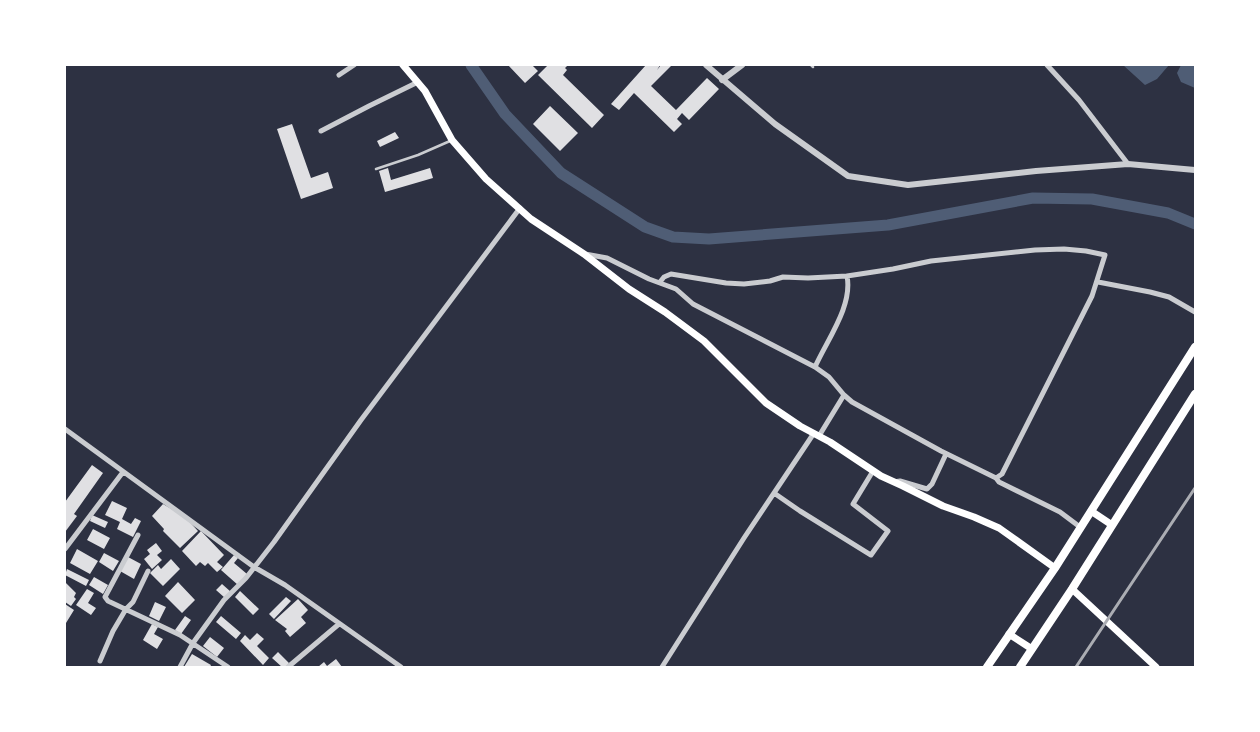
<svg xmlns="http://www.w3.org/2000/svg" width="1260" height="732" font-family="'DM Sans',sans-serif">
  <rect width="100%" height="100%" fill="#2d3142"/>
  <!-- water -->
  <path fill="#4f5d75" d="M 1123,65 L 1169,65 L 1157,79 L 1145,85 Z
    M 1181,65 L 1195,65 L 1195,88 L 1181,82 L 1177,73 Z"/>
  <g fill="none" stroke-linecap="round" stroke-linejoin="round">
    <!-- canal -->
    <path stroke="#4f5d75" stroke-width="11" d="M 471,65 L 505,114 L 561,173 L 645,227 L 673,237 L 709,239 L 888,225 L 1033,198 L 1092,199 L 1168,213 L 1195,224"/>
  </g>
  <!-- building -->
  <path fill="#e0e0e3" d="M 508,65 L 532,65 L 538,71 L 525,83 Z
    M 548,65 L 568,65 L 565,68 L 567,70 L 563,75 L 604,115 L 592,128 L 538,75 Z
    M 646,65 L 660,65 L 657,70 L 661,65 L 672,65 L 651,86 L 676,110 L 707,78 L 719,89 L 689,120 L 682,113 L 677,119 L 682,124 L 674,132 L 634,93 L 619,110 L 611,104 Z
    M 550,106 L 578,133 L 560,151 L 533,124 Z
    M 292,124 L 311,178 L 328,172 L 333,188 L 301,199 L 277,129 Z
    M 395,132 L 399,138 L 380,147 L 377,141 Z
    M 388,168 L 391,180 L 430,168 L 433,178 L 385,192 L 379,171 Z
    M 92,465 L 103,473 L 74,514 L 77,516 L 65,532 L 65,502 Z
    M 112,501 L 127,508 L 122,519 L 131,524 L 135,518 L 141,521 L 133,537 L 117,529 L 120,522 L 105,515 Z
    M 163,504 L 185,517 L 198,531 L 180,548 L 163,531 L 164,529 L 152,516 Z
    M 92,515 L 108,522 L 105,528 L 90,521 Z
    M 93,529 L 110,538 L 104,549 L 87,540 Z
    M 201,531 L 224,555 L 217,562 L 223,567 L 217,572 L 208,563 L 205,566 L 200,562 L 196,566 L 182,551 Z
    M 156,543 L 162,551 L 157,555 L 162,560 L 152,569 L 144,559 L 150,554 L 147,550 Z
    M 77,549 L 98,561 L 90,574 L 70,563 Z
    M 104,553 L 119,561 L 113,571 L 99,562 Z
    M 234,555 L 238,558 L 234,563 L 247,574 L 238,585 L 221,570 Z
    M 128,557 L 141,564 L 134,579 L 120,571 Z
    M 171,559 L 180,569 L 163,586 L 150,573 L 158,565 L 161,569 Z
    M 67,569 L 89,580 L 86,586 L 65,575 Z
    M 94,577 L 108,585 L 103,594 L 89,585 Z
    M 65,582 L 76,593 L 74,597 L 76,599 L 71,606 L 65,602 Z
    M 178,582 L 195,600 L 182,613 L 165,596 Z
    M 222,584 L 231,592 L 225,598 L 216,590 Z
    M 87,589 L 94,593 L 88,603 L 96,608 L 91,615 L 76,605 Z
    M 240,591 L 259,609 L 253,615 L 235,597 Z
    M 286,597 L 291,601 L 274,619 L 269,614 Z
    M 298,599 L 308,610 L 301,617 L 306,623 L 290,637 L 285,631 L 287,629 L 275,620 Z
    M 155,602 L 166,607 L 159,621 L 149,616 Z
    M 65,604 L 74,610 L 66,623 L 65,622 Z
    M 185,616 L 191,620 L 181,634 L 175,630 Z
    M 221,616 L 241,633 L 236,639 L 216,622 Z
    M 152,624 L 158,627 L 154,634 L 163,639 L 157,649 L 143,640 Z
    M 257,633 L 264,639 L 257,646 L 269,658 L 263,665 L 240,641 L 245,635 L 250,640 Z
    M 210,637 L 224,648 L 217,657 L 203,646 Z
    M 278,652 L 289,663 L 286,667 L 282,667 L 272,658 Z
    M 192,654 L 211,665 L 210,667 L 184,667 Z
    M 336,659 L 342,667 L 318,667 L 324,662 L 327,666 Z"/>
  <g fill="none" stroke-linecap="round" stroke-linejoin="round">
    <!-- service -->
    <path stroke="#caccd0" stroke-width="2.5" d="M 811,65 L 813,67
      M 376,169 L 418,155 L 450,141"/>
    <!-- minor -->
    <path stroke="#caccd0" stroke-width="5" d="M 1047,65 L 1079,100 L 1128,164
      M 339,75 L 354,65
      M 321,131 L 369,106 L 418,82
      M 585,254 L 607,258 L 649,279 L 676,289 L 693,304 L 815,367 L 829,377 L 844,395 L 819,436
      M 660,282 L 664,277 L 671,274 L 726,283 L 744,284 L 770,281 L 783,277 L 808,278 L 847,276 L 893,269 L 931,261 L 1035,250 L 1064,249 L 1086,251 L 1105,255 L 1092,296 L 1002,474 L 996,478 L 941,451 L 852,402 L 844,395
      M 1098,282 L 1150,292 L 1169,297 L 1195,312
      M 815,367 C 827,340 853,306 847,276
      M 65,429 L 254,567 L 285,585 L 401,667
      M 996,478 L 999,482 L 1060,512 L 1080,527
      M 894,482 L 900,481 L 927,489 L 932,484 L 946,454
      M 774,493 L 800,511 L 871,555 L 888,531 L 853,504 L 873,471
      M 138,535 L 105,597 L 108,601 L 180,635 L 228,667
      M 65,549 L 123,472
      M 100,661 L 113,631 L 126,609 L 133,602 L 148,571
      M 180,667 L 193,643 L 224,600 L 246,578 L 274,542 L 361,420 L 520,208
      M 288,667 L 339,624
      M 662,667 L 744,538 L 814,433"/>
    <!-- tertiary -->
    <path stroke="#caccd0" stroke-width="6" d="M 706,65 L 775,124 L 848,176 L 908,185 L 1036,171 L 1128,164 L 1195,170
      M 722,80 L 742,65"/>
    <!-- secondary -->
    <path stroke="#fff" stroke-width="7" d="M 403,65 L 425,91 L 452,140 L 486,179 L 531,219 L 584,254 L 629,289 L 665,312 L 704,341 L 766,403 L 800,426 L 830,442 L 881,476 L 903,486 L 943,506 L 974,517 L 999,528 L 1055,568
      M 1091,511 L 1112,525
      M 1072,589 L 1156,667
      M 1009,634 L 1032,649"/>
    <!-- primary -->
    <path stroke="#fff" stroke-width="8" d="M 987,667 L 1055,568 L 1195,347
      M 1020,667 L 1072,589 L 1195,394"/>
    <!-- rail -->
    <path stroke="#abadb3" stroke-width="3" d="M 1076,667 L 1195,488"/>
  </g>
  <!-- border -->
  <rect width="1260" height="732" fill="none" stroke="#ffffff" stroke-width="132"/>
</svg>
